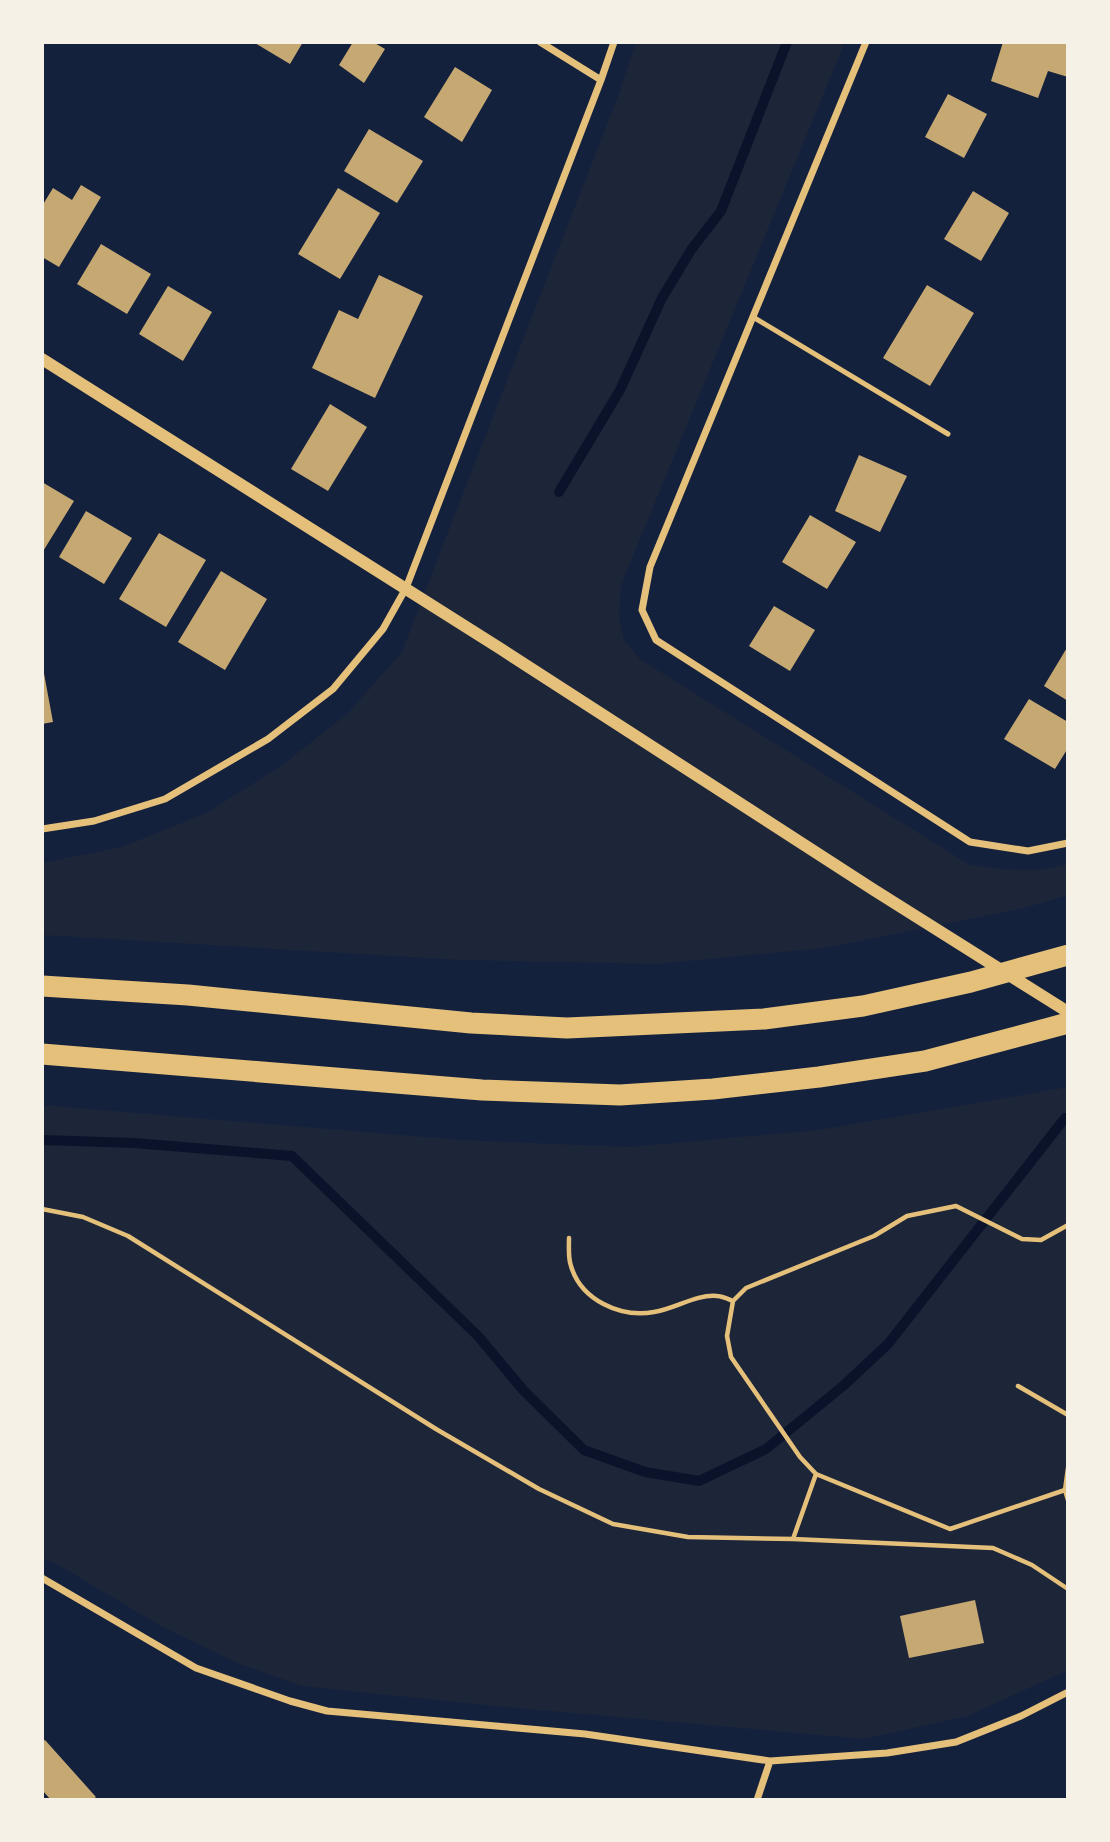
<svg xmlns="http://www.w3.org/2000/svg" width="1110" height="1842" font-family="Arial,sans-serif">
  <rect width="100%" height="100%" fill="#14213d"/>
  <!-- green -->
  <path fill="#1d2539" d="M 636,42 L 845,42 L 621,585 L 619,617 L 624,640 L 640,659 L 970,865 C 1002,869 1036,874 1068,864 L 1068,895 L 1024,908 L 824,948 L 656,964 L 460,960 L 42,935 L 42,863 L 122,847 L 206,813 L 281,766 L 348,713 L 402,652 L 446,537 L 620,91 Z
    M 1068,1087 L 1068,1670 L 968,1716 L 864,1739 L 504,1707 L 301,1686 L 237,1663 L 159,1625 L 60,1566 L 42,1558 L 42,1105 L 461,1140 L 628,1147 L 819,1130 Z"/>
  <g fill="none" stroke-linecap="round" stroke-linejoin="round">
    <!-- stream -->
    <path stroke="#0b132b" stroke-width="10" d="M 559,492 L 620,390 L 662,298 L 691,250 L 721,211 L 787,42
      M 42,1140 L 134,1143 L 292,1156 L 478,1336 L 524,1391 L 584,1450 L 645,1472 L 699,1481 L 766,1449 L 843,1386 L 888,1344 L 1065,1118"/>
  </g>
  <!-- building -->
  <path fill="#c6a872" d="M 253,42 L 303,42 L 290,64 Z
    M 353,42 L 373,42 L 385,49 L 364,83 L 339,65 Z
    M 1003,42 L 1068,42 L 1068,77 L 1048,71 L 1038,98 L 991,81 Z
    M 455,67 L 492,90 L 462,142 L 424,117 Z
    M 948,94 L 987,114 L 964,158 L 925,137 Z
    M 369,129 L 423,161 L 397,203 L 344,171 Z
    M 81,185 L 101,197 L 59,267 L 42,257 L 42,206 L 53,188 L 72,200 Z
    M 338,188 L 380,213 L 340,279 L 298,254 Z
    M 973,191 L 1009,213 L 981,261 L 944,239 Z
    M 101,244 L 151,274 L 127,314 L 77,284 Z
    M 379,275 L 423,296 L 375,398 L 312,368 L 339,310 L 358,319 Z
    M 927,285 L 974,313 L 930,386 L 883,358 Z
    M 168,286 L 212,312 L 183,361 L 139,334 Z
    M 330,404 L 367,427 L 328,491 L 291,469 Z
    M 859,455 L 907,476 L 880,532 L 835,511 Z
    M 42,482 L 74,501 L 42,553 Z
    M 86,511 L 132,538 L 104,584 L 59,557 Z
    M 810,515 L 856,542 L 827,589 L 782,562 Z
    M 159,533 L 206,560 L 166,627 L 119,599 Z
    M 221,571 L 267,599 L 225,670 L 178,642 Z
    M 774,606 L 815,630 L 790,671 L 749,646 Z
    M 1068,646 L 1068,701 L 1044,686 Z
    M 42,668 L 43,668 L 53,722 L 42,724 Z
    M 1029,699 L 1068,722 L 1068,748 L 1055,769 L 1004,739 Z
    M 975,1600 L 984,1643 L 909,1658 L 900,1616 Z
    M 45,1740 L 96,1797 L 92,1800 L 51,1800 L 42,1790 L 42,1742 Z"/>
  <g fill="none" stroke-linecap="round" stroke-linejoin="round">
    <!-- path -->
    <path stroke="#e5c07b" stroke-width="4.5" d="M 42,1209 L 83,1217 L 128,1236 L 436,1429 L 539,1489 L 613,1524 L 688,1537 L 793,1539 L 993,1548 L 1032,1565 L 1068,1589
      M 569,1238 C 569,1247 568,1258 571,1266 C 581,1300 620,1318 654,1312 C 675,1309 696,1294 717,1296 C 722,1296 728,1299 733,1301
      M 1018,1386 L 1068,1415
      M 816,1474 L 800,1457 L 731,1357 L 727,1336 L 733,1301 L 746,1288 L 874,1236 L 907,1216 L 956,1206 L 1022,1239 L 1041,1240 L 1068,1225
      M 1065,1490 L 1068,1468
      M 793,1539 L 816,1474 L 950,1529 L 1065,1490 L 1068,1500"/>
    <!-- service -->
    <path stroke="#e5c07b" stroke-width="5" d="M 753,317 L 948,434"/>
    <!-- minor -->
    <path stroke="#e5c07b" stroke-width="7" d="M 540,42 L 601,80
      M 866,42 L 650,567 L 642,610 L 656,640 L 970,842 L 1028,851 L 1068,843
      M 42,829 L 94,821 L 165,799 L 268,739 L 333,689 L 383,629 L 406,588 L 601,80 L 614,42
      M 42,1578 L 196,1668 L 290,1701 L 327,1711 L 585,1734 L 770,1761 L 887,1753 L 956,1742 L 1021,1716 L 1068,1692
      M 757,1800 L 770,1761"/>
    <!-- tertiary -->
    <path stroke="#e5c07b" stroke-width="12" d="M 42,359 L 501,649 L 874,890 L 1068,1012"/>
    <!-- motorway -->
    <path stroke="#e5c07b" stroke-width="21" d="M 42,986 L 188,995 L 471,1023 L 567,1028 L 764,1019 L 863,1006 L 971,982 L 1068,955
      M 42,1054 L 482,1090 L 620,1095 L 713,1089 L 819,1077 L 925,1061 L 1068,1023"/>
  </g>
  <!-- border -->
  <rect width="1110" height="1842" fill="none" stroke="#f6f1e7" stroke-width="88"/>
</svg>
